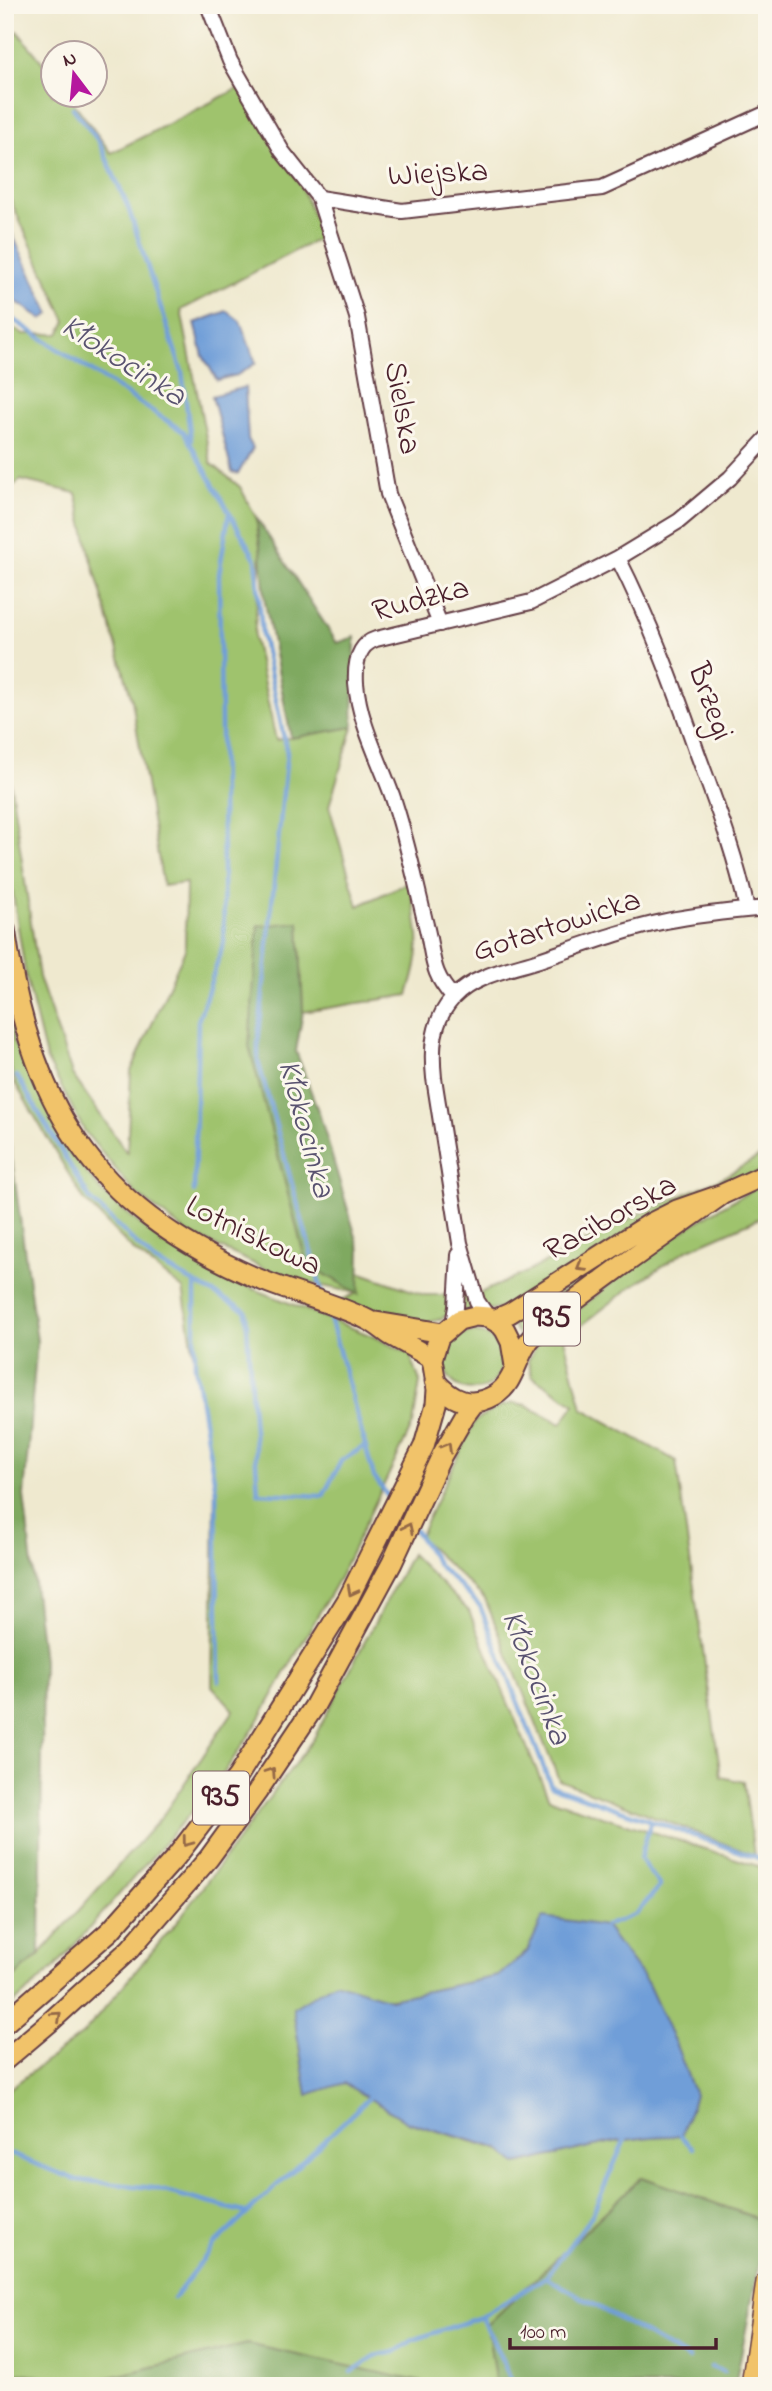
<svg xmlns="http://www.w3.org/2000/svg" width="772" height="2391" font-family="'Indie Flower',sans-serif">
  <rect width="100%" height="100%" fill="#fbf7ec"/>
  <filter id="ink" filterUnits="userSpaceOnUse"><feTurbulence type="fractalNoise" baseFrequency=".0143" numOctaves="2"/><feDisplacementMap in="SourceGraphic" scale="14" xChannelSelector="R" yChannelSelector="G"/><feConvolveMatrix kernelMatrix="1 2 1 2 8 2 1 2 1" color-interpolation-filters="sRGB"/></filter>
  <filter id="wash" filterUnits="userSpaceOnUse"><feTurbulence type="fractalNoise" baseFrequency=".00686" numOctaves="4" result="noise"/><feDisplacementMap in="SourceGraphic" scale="28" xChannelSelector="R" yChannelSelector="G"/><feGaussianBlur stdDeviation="1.57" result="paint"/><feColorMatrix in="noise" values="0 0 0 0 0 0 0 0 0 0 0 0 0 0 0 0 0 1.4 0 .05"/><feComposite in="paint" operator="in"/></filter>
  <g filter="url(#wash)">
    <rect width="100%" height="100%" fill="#efe9cf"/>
    <!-- green -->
    <path fill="#9fc36d" stroke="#74714c" stroke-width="2" fill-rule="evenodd" d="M 17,31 L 52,74 L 52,94 L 68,95 L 111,153 L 239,88 L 301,186 L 322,237 L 181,310 L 211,463 L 240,487 L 256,517 L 261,553 L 254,638 L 276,740 L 353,727 L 329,806 L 358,906 L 409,882 C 419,930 424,947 408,995 L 303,1012 L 299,922 L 258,927 L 358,1293 L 359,1272 L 424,1295 L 476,1295 L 527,1272 L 637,1215 L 722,1178 L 767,1152 L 767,1168 L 500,1309 L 453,1311 L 441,1319 L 422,1324 L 373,1315 L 340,1301 L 357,1293 L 285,1278 L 186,1232 L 135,1193 L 85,1132 L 46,1058 L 26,977 L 5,844 L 5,746 L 39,977 L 72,1074 L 127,1153 L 131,1071 L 185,950 L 186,883 L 163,886 L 132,700 L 90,554 L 76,493 L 21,480 L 5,491 L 5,323 L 22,334 L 59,334 L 66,321 L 5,188 L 5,39 Z
      M 5,990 L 14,1043 L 70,1153 L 104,1194 L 165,1245 L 244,1285 L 372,1336 L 410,1354 L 420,1382 L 413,1424 L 340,1576 L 256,1725 L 217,1783 L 56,1966 L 5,2011 L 5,1998 L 12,1979 L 40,1954 L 161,1818 L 234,1710 L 212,1686 L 215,1482 L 183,1289 L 134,1251 L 84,1200 L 15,1083 L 5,1047 Z
      M 767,1183 L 767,1215 L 687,1250 L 631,1287 L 564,1339 L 582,1408 L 676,1461 L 721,1777 L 744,1782 L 754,1855 L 559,1780 L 485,1599 L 419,1537 L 475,1421 L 501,1406 L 513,1403 L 526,1405 L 561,1424 L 575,1404 L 532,1376 L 528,1361 L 538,1343 C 610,1283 682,1223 767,1183 Z
      M 677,1217 L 608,1265 L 519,1336 L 511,1323 Z
      M444 1361a29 29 0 1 1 58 0a29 29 0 1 1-58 0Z
      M 411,1554 L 469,1611 L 549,1799 L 758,1866 L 767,1872 L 767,2222 L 642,2177 L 487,2325 L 496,2386 L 427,2386 L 426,2383 L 247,2344 L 79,2385 L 27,2374 L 5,2374 L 5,2092 L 83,2034 L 176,1923 L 314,1738 ZM 527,1952 L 681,2136 C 622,2135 573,2152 517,2164 L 500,2150 L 408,2122 L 344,2083 L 307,2094 L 293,2008 L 400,1997 L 498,1976 Z"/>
    <!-- forest -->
    <path fill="#7fa960" stroke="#646446" stroke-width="2" d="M 256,517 L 337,643 L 355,637 L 353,727 L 291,738 L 265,602 L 261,553 Z
      M 299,922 L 303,1012 L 296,1051 L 320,1116 L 360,1250 L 359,1294 L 306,1263 L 249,1046 L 258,926 Z
      M 5,1109 L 37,1341 L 24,1496 L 43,1661 L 40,1954 L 5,1985 Z
      M 642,2177 L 767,2222 L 735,2386 L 496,2386 L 487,2325 Z
      M 247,2344 L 426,2383 L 427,2386 L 5,2386 L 5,2374 L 27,2374 L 79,2385 Z"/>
    <!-- water -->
    <path fill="#6f9ed8" stroke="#5c5e82" stroke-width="2" d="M 5,219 L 50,314 L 42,319 L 5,294 Z
      M 227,311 L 240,321 L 256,363 L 237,375 L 217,380 L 203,356 L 195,323 Z
      M 245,387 L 248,439 L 253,448 L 238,474 L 232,472 L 212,396 Z
      M 543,1917 L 605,1926 L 648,1984 L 676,2045 L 695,2095 L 681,2136 C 622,2135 573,2152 516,2164 L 500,2149 L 408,2122 L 344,2083 L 307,2095 L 293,2008 L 335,1982 L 390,1999 L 498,1976 L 527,1952 Z"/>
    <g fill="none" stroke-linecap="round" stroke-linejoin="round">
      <!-- stream -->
      <path stroke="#6f9ed8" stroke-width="4.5" d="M 73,108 L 99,142 L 128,207 L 182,372 L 191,440
        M 5,314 L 184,432 L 256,560 L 262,634 L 287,753 L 258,1043 L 258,1061 L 323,1296
        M 17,1076 L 90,1199 L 153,1260 L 246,1311 L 258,1493 L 323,1496 L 341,1461 L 365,1446
        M 194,1192 L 198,1021 L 224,942 L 219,574 L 229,512
        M 195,1284 L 195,1366 L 216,1491 L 219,1681
        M 328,1311 L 374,1477 L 391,1500
        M 414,1529 L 439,1566 L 480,1606 L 551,1786 L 767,1861
        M 605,1926 L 636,1914 L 660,1886 L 640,1859 L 651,1821
        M 681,2136 L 693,2148
        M 5,2152 L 77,2180 L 153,2188 L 247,2213
        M 546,2277 L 689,2359
        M 174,2298 L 214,2245 L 369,2098
        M 482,2317 L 514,2386
        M 711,2367 L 724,2372
        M 351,2372 L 375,2356 L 395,2352 L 413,2340 L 481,2317 L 546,2277 L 592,2215 L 625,2139"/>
    </g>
  </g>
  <g filter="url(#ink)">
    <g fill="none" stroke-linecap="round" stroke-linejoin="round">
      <defs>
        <path id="minor" d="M 208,5 L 230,61 L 282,151 L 319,198 L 402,211 L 602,188 L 767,113
          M 319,198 L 357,317 L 388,494 L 440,624
          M 618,558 C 650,621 674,686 697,752 C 716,804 736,855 747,910
          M 453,997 C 431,973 434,959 427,929 C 416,885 407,838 392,795 C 379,759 359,722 356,683 C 355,665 357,645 376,639 L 531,602 L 618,558 L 679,521 L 730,478 L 767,438
          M 488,1317 L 477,1301 L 460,1243 L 434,1078 C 431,1049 432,1021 453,998 C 474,975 511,969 539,960 C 581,946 623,930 666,921 C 699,914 733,911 767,908
          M 453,1324 L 456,1307 L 459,1255"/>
        <path id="major" d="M 5,929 C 30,1102 89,1205 254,1277 C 291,1293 332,1302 368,1320 C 376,1324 383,1330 390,1335 C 404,1343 418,1350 432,1359
          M 494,1320 L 510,1313 L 651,1223 L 677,1210 L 723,1194 L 767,1174
          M 376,1322 L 443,1333
          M 435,1381 C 452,1401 471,1409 495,1395 C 517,1382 516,1351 535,1334 C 548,1322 563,1311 576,1300 C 624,1263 674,1229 723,1194
          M 5,2023 L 110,1931 L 176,1857 L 238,1776 L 348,1599 L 424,1446 L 436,1404 L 437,1390 L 432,1359 L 439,1337 L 459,1320 L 475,1316 L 488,1317 L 501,1325 L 505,1330 L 511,1342 L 515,1366
          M 5,2060 L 50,2022 L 130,1949 L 209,1858 L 257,1792 L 314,1707 L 392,1563 L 442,1455 L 465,1415 L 474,1403"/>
        <path id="highway" d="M 752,2386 L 767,2282"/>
      </defs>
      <!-- minor casing -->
      <use href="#minor" stroke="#633d44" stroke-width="18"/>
      <!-- major casing -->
      <use href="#major" stroke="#633d44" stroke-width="23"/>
      <!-- highway casing -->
      <use href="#highway" stroke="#633d44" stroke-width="24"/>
      <!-- minor -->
      <use href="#minor" stroke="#fff" stroke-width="14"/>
      <!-- major -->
      <use href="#major" stroke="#f1c36a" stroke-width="19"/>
      <!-- highway -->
      <use href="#highway" stroke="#f1c36a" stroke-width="21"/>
    </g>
    <!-- one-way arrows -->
    <defs><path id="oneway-chevron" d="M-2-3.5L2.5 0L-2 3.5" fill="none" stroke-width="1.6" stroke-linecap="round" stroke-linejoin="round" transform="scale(1.75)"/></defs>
    <g stroke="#956947">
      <use href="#oneway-chevron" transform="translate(581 1267) rotate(149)"/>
      <use href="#oneway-chevron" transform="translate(447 1447) rotate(-60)"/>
      <use href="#oneway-chevron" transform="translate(408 1528) rotate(-65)"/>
      <use href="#oneway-chevron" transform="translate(352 1591) rotate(118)"/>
      <use href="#oneway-chevron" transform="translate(271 1772) rotate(-56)"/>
      <use href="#oneway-chevron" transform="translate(187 1842) rotate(127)"/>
      <use href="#oneway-chevron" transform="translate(57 2016) rotate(-42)"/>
    </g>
  </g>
  <g text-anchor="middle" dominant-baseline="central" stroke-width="6" stroke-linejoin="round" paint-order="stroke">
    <!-- shield labels -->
    <g fill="#fbf7ec" stroke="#7f6065" stroke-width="2">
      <rect x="524" y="1292.5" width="56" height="53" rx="5"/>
      <rect x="193" y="1771.5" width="56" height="53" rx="5"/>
    </g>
    <g font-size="30" font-weight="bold" fill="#4a1f2b">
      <text x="552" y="1319">935</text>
      <text x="221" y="1798">935</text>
    </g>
    <!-- street labels -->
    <g font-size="32" fill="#4a1f2b" stroke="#fbf7ec">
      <text transform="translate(438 175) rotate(-3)">Wiejska</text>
      <text transform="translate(401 408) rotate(80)">Sielska</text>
      <text transform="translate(421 601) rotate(-15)">Rudzka</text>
      <text transform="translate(709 702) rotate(70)">Brzegi</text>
      <text transform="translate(557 927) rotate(-18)">Gotartowicka</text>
      <text transform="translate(611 1219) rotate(-29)">Raciborska</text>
      <text transform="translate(253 1237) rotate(26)">Lotniskowa</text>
    </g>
    <!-- water labels -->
    <g font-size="33" font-style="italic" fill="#595270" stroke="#fbf7ec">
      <text transform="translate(123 362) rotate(33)">Kłokocinka</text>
      <text transform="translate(305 1129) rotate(75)">Kłokocinka</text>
      <text transform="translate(535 1678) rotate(69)">Kłokocinka</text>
    </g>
  </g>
  <!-- margin -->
  <rect width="772" height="2391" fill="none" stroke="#fbf7ec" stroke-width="28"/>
  <!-- north arrow -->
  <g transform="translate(74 74) rotate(344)"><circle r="33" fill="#fbf7ec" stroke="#b4a19f" stroke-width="2"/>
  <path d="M0-5L12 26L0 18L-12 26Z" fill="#b5179e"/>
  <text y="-10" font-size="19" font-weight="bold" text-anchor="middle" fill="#4a1f2b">N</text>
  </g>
  <!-- scale -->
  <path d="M510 2338v10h206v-10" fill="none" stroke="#4a1f2b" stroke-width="3.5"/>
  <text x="520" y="2338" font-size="21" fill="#4a1f2b" stroke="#fbf7ec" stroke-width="5" paint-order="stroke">100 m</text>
</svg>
